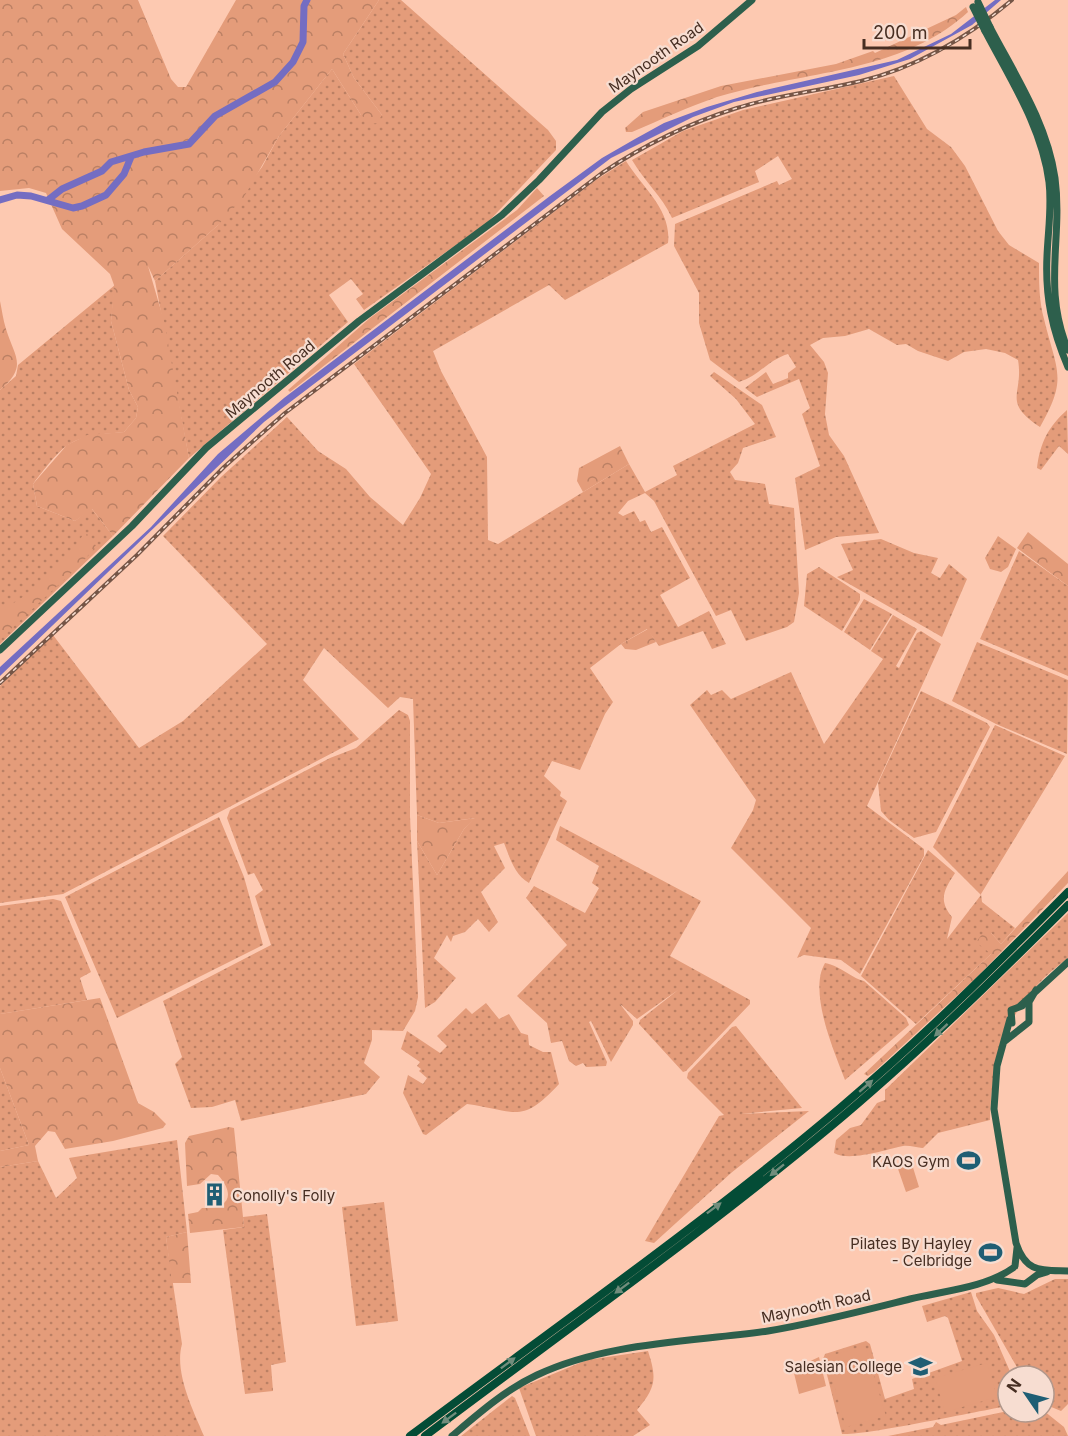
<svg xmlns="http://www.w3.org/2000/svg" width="1068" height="1436" font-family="Inter,sans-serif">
  <defs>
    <pattern id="grass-dots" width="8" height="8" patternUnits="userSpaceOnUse" patternTransform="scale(1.5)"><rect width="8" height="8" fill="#e49c7a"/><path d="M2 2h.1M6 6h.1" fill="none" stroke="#bb8064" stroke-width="1.8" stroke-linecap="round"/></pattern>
    <pattern id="forest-crowns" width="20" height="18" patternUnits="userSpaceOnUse" patternTransform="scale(1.5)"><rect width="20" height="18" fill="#e49c7a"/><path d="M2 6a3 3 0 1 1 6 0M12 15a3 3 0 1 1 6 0" fill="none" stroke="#bb8064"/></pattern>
  </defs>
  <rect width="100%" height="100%" fill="#fdc9b1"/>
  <!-- grass -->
  <path fill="url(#grass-dots)" d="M 379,0 L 401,0 L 548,130 L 556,141 L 556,150 L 487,223 L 364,310 L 356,299 L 363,294 L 351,279 L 329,295 L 348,322 L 189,458 L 155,281 L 217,226 L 262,167 L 279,136 L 332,69 L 361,115 L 382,115 L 354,78 L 343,54 Z
    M 894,76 L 927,129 L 951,147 L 965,166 L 998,231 L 1009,245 L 1039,263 C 1039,282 1039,301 1044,319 C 1057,372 1068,378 1040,427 C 1001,401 1024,395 1018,360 L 1005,353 L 986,349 L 964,352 L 948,361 L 918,351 L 906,344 L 897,345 L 869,329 L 845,336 L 823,338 L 810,345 L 824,362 L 828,373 L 825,414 L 829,435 L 844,456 L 879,533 L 836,537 L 805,550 L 795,478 L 820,466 L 802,414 L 810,408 L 799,379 L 757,397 L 745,388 L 766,372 L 773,384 L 788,378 L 788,373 L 796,367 L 788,354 C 768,360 759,376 739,382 L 710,360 L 699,323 L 699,293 L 674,246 L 675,224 L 777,181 L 779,185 L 792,179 L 778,156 L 755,171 L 759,182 L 672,218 C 662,196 644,181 632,160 L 683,131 L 743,110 Z
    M 626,161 C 642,187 672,210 668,243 L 565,300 L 549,285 L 433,351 L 441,371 L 487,457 L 488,540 L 498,544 L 629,464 L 645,492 L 677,475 L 673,466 L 755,424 L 736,399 L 710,376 L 714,372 L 762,405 L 776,437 L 743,448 L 738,463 L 730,472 L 735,480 L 765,484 L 769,504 L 794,508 L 799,593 L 794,622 L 787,627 L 746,641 L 731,610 L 716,616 L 654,501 L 645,493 L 628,501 L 618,513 L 623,516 L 634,511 L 640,522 L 645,520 L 651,532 L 662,527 L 690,578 L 660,595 L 678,627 L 709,611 L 726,644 L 712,649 L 703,631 L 659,646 L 647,629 L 621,644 L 590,668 L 613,702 L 605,714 L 580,770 L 552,761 L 544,776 L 561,792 L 560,796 L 567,801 L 529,883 C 514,874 510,858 504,843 L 494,846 L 505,868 L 481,892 L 498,922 L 489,932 L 478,919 L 465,932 L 453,936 L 451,942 L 447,935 L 434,958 L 456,978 L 435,1002 L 425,1008 L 417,841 L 437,875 L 464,829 L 475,818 L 439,823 L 417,815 L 413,699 L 400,697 L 388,708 L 324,648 L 303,680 L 359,739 L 63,894 L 0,903 L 0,686 L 53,635 L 139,748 L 183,721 L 267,644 L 163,536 L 221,477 L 287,417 L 318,451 L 346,469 L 370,497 L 403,525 L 420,498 L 431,474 L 354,364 L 596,180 Z
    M 115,285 L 111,321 L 129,390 L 138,407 L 136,418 L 124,432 C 69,437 67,440 33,484 L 37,506 L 75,521 L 91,508 L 113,536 L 0,644 L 0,390 L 16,376 L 18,365 Z
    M 1067,410 L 1068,454 L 1059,446 L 1041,470 L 1037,468 C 1040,443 1048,427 1067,410 Z
    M 998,536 L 1016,549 L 1008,567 L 1001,572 L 990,569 L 985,558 Z
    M 881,539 L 914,553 L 938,558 L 931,573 L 940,578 L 949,564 L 967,579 L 942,637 L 837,577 L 853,570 L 841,544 Z
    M 1019,551 L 1068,586 L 1068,676 L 980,639 Z
    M 819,567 L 860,594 L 860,600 L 842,631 L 804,606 L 807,574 Z
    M 864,599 L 892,614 L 870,650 L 844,632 Z
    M 893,615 L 917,629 L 896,666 L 899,668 L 917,633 L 921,631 L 941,644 L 867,806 L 924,849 L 924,856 L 860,974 L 841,960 L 804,955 L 797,958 L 811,928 L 731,848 L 753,810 L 756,800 L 690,705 L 707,690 L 711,695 L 722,690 L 731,699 L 791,672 L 824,744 L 883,659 L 871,651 Z
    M 977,642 L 1068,680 L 1067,754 L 996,724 L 952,701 Z
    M 921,691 L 987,723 L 990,727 L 936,832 L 914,838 L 889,820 L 881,811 L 878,783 Z
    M 399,710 L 408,715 L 410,721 L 410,816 L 418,997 L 415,1011 L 403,1031 L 372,1030 L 372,1040 L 364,1063 L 380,1077 L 366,1094 L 241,1121 L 235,1100 L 212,1107 L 191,1108 L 175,1064 L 182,1057 L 163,1001 L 271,945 L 255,896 L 263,890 L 254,873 L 248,875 L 227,818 L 230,810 L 330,758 L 356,748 Z
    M 995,725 L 1065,756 L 981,894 L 982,902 L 1015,928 L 1001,944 L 991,933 L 991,954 L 916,1024 L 861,976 L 928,850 L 955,873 C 944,890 938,900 952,917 L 947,939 L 981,895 L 933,847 Z
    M 219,817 L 244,877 L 263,945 L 117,1018 L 65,897 Z
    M 560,826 L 701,901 L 670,956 L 750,1000 L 750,1004 L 686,1071 L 683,1072 L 639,1024 L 640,1020 L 678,990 L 637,1019 L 620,1004 L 633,1021 L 633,1025 L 611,1062 L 591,1021 L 589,1022 L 607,1062 L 606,1066 L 586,1067 L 583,1063 L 576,1066 L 569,1061 L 562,1041 L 551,1043 L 547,1023 L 517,996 L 567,945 L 526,898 L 534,886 L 585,913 L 599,888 L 592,883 L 599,866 L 556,840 Z
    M 53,899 L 61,901 L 91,972 L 80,978 L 87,1000 L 0,1014 L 0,906 Z
    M 1068,913 L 1068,958 C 1010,1000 992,1051 990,1120 L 938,1133 L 923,1148 C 917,1148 909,1145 903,1146 C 888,1149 850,1162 834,1153 L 836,1140 L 850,1128 L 861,1125 L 877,1103 L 885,1100 L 885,1090 Z
    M 825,963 C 843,967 849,977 864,981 L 906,1018 L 909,1025 L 845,1080 C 834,1051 808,992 825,963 Z
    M 486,1003 L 499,1019 L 509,1014 L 521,1033 L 528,1035 L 529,1045 L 543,1052 L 551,1052 L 559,1084 C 521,1125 517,1111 467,1104 L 426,1135 L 423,1134 L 403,1093 L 408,1075 L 423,1084 L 427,1078 L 419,1071 L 421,1069 L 417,1066 L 420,1062 L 401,1049 L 407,1031 L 440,1053 L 447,1046 L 437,1036 L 466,1008 L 472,1014 Z
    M 736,1026 L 802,1108 L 740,1114 L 809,1111 L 731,1173 L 654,1243 L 645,1241 L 719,1116 L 724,1115 L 687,1078 L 688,1073 L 732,1027 Z
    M 0,1068 L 29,1145 L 0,1151 Z
    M 177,1140 L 187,1232 L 166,1237 L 182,1344 C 174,1372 193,1410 204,1436 L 0,1436 L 0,1167 L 38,1161 L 56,1198 L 77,1178 L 69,1158 Z
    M 384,1202 L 398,1321 L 356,1326 L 342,1207 Z
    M 267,1214 L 286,1362 L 271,1365 L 273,1391 L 245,1394 L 223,1230 L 244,1227 L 243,1217 Z
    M 1055,1279 L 1068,1279 L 1068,1404 L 1061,1411 L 1044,1404 L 1044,1376 L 1022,1376 L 976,1296 L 976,1293 L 998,1288 L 1024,1294 Z
    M 971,1292 L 977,1311 L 994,1335 L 1012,1376 L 1008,1376 L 1008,1406 C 978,1411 863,1436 842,1434 L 823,1359 L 825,1354 L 866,1341 L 870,1344 L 885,1399 L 914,1389 L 912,1379 L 962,1361 L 948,1318 L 945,1316 L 927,1322 L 922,1306 Z
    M 648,1351 C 657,1379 656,1387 637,1410 L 650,1425 L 633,1436 L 536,1436 L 519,1388 L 587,1360 Z
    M 512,1396 L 515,1398 L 530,1436 L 461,1436 Z
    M 1008,1411 L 1044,1411 L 1064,1427 L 1068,1436 L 888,1436 L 933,1427 L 936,1422 L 941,1425 Z"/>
  <!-- forest -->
  <path fill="url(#forest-crowns)" d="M 0,0 L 138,0 L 171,79 L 178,87 L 186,87 L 236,0 L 379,0 L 343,54 L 354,78 L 382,115 L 377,123 L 371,124 L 361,115 L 332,69 L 279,136 L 244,197 L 217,226 L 155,281 L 148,266 L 164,321 L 189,458 L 113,536 L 92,509 L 75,521 L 37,506 L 33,484 L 67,445 L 87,435 L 124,432 L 136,418 L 138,407 L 129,390 L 111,321 L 114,285 L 110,274 L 62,229 L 46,193 L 29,188 L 0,191 Z
    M 966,7 L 968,12 C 901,74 801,71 717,97 C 688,107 660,120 632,132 L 626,132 L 625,128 L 643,112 L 721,86 L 836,64 L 873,51 L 875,53 L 956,15 Z
    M 537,188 L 544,196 L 290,392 L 288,390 L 370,318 L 517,210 Z
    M 0,301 C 2,310 3,320 6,329 C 15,358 28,366 0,390 Z
    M 620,446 L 629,464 L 583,492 L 577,481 L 579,468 Z
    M 1028,532 L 1068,564 L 1068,586 L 1017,548 Z
    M 89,534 L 96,546 L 80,565 L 0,639 L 0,611 C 39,589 57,572 83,535 Z
    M 648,629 L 656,642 L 636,650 L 625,649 L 621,644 Z
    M 417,815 L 439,823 L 476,818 L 464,829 L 437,875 L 417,841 Z
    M 1068,871 L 1068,883 L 975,979 L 874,1072 L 868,1076 L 864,1074 L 991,954 L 976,942 L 984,932 L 991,933 L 1001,944 Z
    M 100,998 L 138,1103 L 154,1112 L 166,1124 L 163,1128 L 113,1141 L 65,1149 L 55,1132 L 48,1131 L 35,1146 L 38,1161 L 0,1167 L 0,1151 L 29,1145 L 0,1068 L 0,1014 Z
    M 229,1127 L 234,1128 L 244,1227 L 190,1233 L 188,1214 L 198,1212 L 202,1208 C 229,1209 236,1195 218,1175 L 211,1174 L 200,1184 L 187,1186 L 185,1143 L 189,1136 Z
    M 187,1232 L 191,1283 L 172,1283 L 166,1237 Z"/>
  <!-- garden -->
  <path fill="#e49c7a" d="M 911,1161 L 919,1187 L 906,1192 L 897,1166 Z
    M 865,1346 L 886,1416 L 846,1427 L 826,1357 Z
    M 819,1357 L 826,1386 L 799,1394 L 793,1369 Z
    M 987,1363 L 997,1397 L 945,1412 L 935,1378 Z"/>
  <!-- water -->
  <path fill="#746dc2" d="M 995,0 L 1001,0 L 972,25 L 910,59 L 859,75 L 734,102 L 693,117 L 611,158 L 264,422 L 0,676 L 0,667 L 151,527 L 218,454 L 284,398 L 550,196 L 602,158 L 635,139 L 664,123 L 707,107 L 757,92 L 897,60 L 951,34 Z"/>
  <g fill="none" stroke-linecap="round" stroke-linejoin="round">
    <!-- river -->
    <path stroke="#746dc2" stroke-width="7" d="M 0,200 L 17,195 L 31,196 L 73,208 L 82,206 L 106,195 L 124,174 L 131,157
      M 48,200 L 62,189 L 102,171 L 111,162 L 144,152 L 189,144 L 215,116 L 275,82 L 293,62 L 303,42 L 304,6 L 307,0"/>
    <!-- major -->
    <path stroke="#2d5f4c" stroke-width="7" d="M 990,27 C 1015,75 1047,123 1055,178 C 1063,239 1042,287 1068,350
      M 985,31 C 1010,79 1042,127 1049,182 C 1052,207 1048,231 1047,256 C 1045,296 1052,330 1068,367
      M 0,650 L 132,526 L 206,448 L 359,321 L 502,215 L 539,180 L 602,112 L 631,89 L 698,46 L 752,0
      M 1020,1006 L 1068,962
      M 1010,1019 L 997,1066 L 994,1109 L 1016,1243 C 1026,1273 1041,1270 1068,1271
      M 1012,1023 L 1011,1010 L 1022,1006
      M 1005,1041 L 1029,1022 L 1029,1002 L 1036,990
      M 1015,1266 L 1017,1248
      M 997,1280 L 1025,1284 L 1037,1275 L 1047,1272
      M 452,1436 C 479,1413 505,1390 537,1375 C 607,1342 692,1342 768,1331 C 816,1323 862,1311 910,1299 C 943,1291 985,1288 1013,1268"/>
    <!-- highway -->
    <path stroke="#044c36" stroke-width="8" d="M 410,1436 C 554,1328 703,1224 840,1108 C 920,1040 994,967 1068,892
      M 425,1436 C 560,1334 699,1236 829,1128 C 913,1058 991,982 1068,905"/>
    <defs>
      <path id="rail" d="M 0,683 L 137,555 L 224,467 L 285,413 L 602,173 C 644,145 689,123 737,108 C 777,95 820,91 861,81 C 918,67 967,38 1012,0"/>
    </defs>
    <!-- rail casing -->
    <use href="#rail" stroke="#755546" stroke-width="4"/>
    <!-- rail -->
    <use href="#rail" stroke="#f7ddd1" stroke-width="1.5" stroke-dasharray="4.5" stroke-linecap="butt"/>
    <!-- major-bridge -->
    <path stroke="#2d5f4c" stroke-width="7" d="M 978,2 L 990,27
      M 973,7 L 985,31"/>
  </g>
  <!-- one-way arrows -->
  <defs><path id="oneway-solid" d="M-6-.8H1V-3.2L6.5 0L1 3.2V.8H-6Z" transform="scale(1.5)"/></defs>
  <g fill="#718d7c">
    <use href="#oneway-solid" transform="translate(941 1030) rotate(137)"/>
    <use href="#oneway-solid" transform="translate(866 1086) rotate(-41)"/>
    <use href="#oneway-solid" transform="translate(777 1170) rotate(141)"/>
    <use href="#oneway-solid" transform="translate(714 1208) rotate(-37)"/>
    <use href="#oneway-solid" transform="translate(622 1288) rotate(143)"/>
    <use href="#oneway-solid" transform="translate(508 1363) rotate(-37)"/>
    <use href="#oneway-solid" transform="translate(449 1418) rotate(143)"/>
  </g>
  <!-- icons -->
  <defs>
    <symbol id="stadium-bare" viewBox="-9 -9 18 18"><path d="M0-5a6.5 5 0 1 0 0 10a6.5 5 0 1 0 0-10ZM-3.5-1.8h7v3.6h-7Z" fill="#1f5e74" stroke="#f7ddd1" stroke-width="2.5" paint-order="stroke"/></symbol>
    <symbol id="building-bare" viewBox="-9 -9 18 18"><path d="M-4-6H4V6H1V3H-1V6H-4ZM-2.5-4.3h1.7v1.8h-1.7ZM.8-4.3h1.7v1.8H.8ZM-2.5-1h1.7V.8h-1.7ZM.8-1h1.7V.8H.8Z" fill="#1f5e74" stroke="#f7ddd1" stroke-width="2.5" paint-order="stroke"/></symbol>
    <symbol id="school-bare" viewBox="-9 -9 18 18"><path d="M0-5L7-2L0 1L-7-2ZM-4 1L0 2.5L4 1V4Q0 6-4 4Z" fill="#1f5e74" stroke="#f7ddd1" stroke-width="2.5" paint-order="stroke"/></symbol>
  </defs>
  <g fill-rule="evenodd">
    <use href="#stadium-bare" x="952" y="1144" width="33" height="33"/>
    <use href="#building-bare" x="198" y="1178" width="33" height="33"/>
    <use href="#stadium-bare" x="974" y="1236" width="33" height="33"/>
    <use href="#school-bare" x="904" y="1350" width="33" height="33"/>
  </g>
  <g text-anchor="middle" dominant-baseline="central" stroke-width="4.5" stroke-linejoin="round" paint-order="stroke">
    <!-- street labels -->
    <g font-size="15" fill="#472e22" stroke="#f7ddd1">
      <text transform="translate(656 57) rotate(-35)">Maynooth Road</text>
      <text transform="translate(270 379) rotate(-40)">Maynooth Road</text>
      <text transform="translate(816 1306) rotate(-12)">Maynooth Road</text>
    </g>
    <!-- poi labels -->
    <g font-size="15" fill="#472e22" stroke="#f7ddd1" text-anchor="end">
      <text x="950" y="1161">KAOS Gym</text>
      <text x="232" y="1195" text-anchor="start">Conolly's Folly</text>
      <text x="972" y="1243">Pilates By Hayley<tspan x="972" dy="17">- Celbridge</tspan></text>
      <text x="902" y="1366">Salesian College</text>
    </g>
  </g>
  <!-- north arrow -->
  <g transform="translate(1026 1394) rotate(305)"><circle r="28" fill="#f7ddd1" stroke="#b1978b" stroke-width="1.5"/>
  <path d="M0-4.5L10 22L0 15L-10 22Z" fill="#1f5e74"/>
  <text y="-9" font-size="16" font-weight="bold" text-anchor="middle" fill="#472e22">N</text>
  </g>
  <!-- scale -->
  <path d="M864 39v9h106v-9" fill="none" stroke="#472e22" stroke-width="3"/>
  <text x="873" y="39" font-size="18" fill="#472e22" stroke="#f7ddd1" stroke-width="4.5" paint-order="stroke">200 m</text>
</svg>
